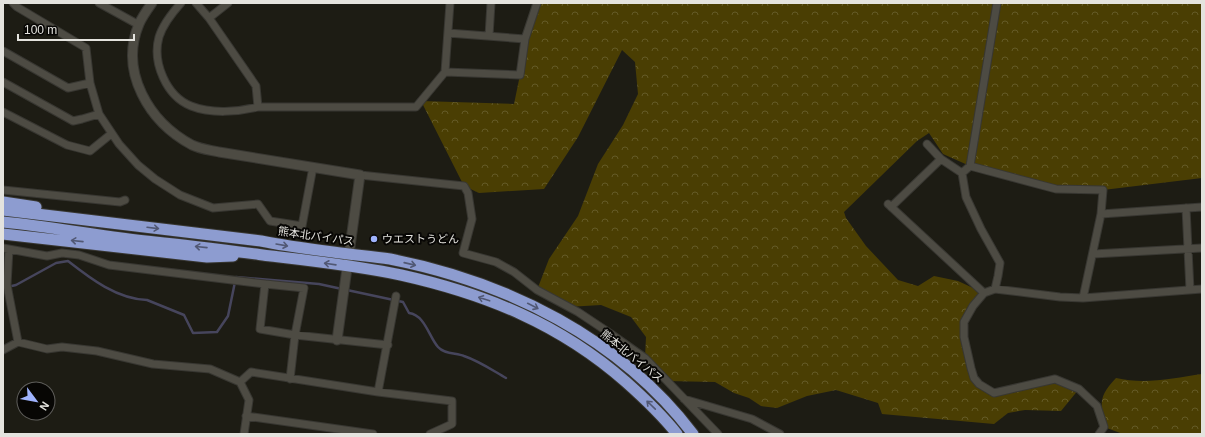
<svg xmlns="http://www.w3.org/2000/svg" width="1205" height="437" font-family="Arial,'Noto Sans JP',sans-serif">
  <defs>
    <pattern id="forest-crowns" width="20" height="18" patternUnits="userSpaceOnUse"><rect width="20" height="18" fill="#4a3e03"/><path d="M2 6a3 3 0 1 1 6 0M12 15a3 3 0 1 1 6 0" fill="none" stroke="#645a27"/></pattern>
  </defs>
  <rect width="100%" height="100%" fill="#1d1c14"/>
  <!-- forest -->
  <path fill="url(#forest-crowns)" d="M 537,3 L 1202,3 L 1202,178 L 1103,190 L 1073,190 L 970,166 L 943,154 L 929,133 L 917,141 L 844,212 L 846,218 L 866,246 L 898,280 L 918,286 L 934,276 L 958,281 L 984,293 L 964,322 L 974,378 L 994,393 L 1064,382 L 1079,389 L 1061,411 L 1025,410 L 1008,413 L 994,424 L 882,414 L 878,403 L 836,390 L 807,396 L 777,408 L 761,406 L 749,398 L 734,393 L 715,382 L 666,381 L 645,358 L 646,337 L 631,317 L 601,305 L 567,307 L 537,290 L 549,259 L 578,216 L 598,164 L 623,125 L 638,94 L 635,62 L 622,50 L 578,137 L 544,189 L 479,193 L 464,186 L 421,101 L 514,104 L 520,75 L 525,39 Z
    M 1202,374 L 1202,434 L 1123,434 L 1104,427 C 1101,402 1098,397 1116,378 C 1145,385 1174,378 1202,374 Z"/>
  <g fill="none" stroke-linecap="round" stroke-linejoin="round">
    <!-- stream -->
    <path stroke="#46455c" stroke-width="2.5" d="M 3,288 L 16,285 L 56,263 L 68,261 C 91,279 117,299 147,300 L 184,315 L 193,333 L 217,332 L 228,316 L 236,277 L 319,284 L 342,289
      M 347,290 L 403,302 L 409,313 C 425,315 429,337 438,347 C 444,354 456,353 464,356 C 479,361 492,370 506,378"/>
    <defs>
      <path id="minor" d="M 13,3 L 17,7 L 86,48 L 90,83 L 99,114 L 119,144 L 138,165 L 155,179 L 180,195 L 213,208 L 258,204 L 270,221 L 302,226 L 313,167
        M 99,3 L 139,25
        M 181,3 C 172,13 163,24 159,37 C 152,62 166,96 191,106 C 211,114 238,112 258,107 L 416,107 L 445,72 L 450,3
        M 196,3 L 209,18 L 256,86 L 258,107
        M 209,18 L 228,3
        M 448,33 L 525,39
        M 489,36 L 491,3
        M 3,51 L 68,88 L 90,83
        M 445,72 L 520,75 L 525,39 L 537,3
        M 3,82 L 73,121 L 82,119 L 99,114
        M 3,112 L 67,145 L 90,151 L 111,134
        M 927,144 L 941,159 L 962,173 L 970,166 L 997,3
        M 970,166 L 1056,189 L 1103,190 L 1101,214 L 1083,298
        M 962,173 L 966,197 L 981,229 L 1000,263 L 998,276 L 995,289
        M 360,175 L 464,186 L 468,193 L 472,219 L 463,253 L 496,262 L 514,272 L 537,290 L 578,312 L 611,334 L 645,358 L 718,434
        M 3,190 L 120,202 L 125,200
        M 888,204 L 984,293
        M 891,207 L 941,159
        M 1186,208 L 1190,290
        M 1101,214 L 1202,207
        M 3,248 L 47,256 L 62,253 L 79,255 L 109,265 L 265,284
        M 9,249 L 7,285 L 18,342
        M 1093,254 L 1202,248
        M 3,350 L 18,342 L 47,349 L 62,347 L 97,351 L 153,364 L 210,369 L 240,382 L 249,400 L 244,434
        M 290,379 L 295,335 L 304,288 L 265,284 L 260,329 L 295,335 L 388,345
        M 240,382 L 251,372 L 378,392 L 452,401 L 452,424 L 430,434
        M 378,392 L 396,296
        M 684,399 L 752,419 L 780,434
        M 246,416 L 373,434
        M 1099,434 L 1104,427 L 1097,406 L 1079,389 L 1055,379 L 994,393 L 979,384 L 974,378 L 971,368 L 964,337 L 964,322 L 973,306 L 984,293 L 995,289 L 1060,297 L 1083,298 L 1202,289"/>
      <path id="tertiary" d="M 152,3 C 147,10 142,17 139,24 C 119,72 149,122 192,145 C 200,149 210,150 219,152 L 360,175 L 337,340"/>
      <path id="trunk" d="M 3,202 L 36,207
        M 3,210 L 261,241 C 285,246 309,249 333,252 C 352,255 372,256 390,259 C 507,282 620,338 693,434
        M 3,222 C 54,227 104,237 155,242 C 194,246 232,251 271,256 C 314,261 359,266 401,275 C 486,294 560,324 626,382 C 644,398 662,415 677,434
        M 3,234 L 207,257 L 233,256"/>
    </defs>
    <!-- minor casing -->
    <use href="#minor" stroke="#383732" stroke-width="9"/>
    <!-- tertiary casing -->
    <use href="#tertiary" stroke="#383732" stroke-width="11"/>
    <!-- trunk casing -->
    <use href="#trunk" stroke="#383732" stroke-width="13"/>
    <!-- minor -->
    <use href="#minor" stroke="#4d4b43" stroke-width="7"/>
    <!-- tertiary -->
    <use href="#tertiary" stroke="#4d4b43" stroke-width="9"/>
    <!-- trunk -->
    <use href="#trunk" stroke="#8d9cd0" stroke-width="11"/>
  </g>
  <!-- one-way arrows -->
  <defs><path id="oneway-shaft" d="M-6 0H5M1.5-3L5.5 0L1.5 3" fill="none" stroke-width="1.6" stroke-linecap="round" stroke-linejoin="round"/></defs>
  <g stroke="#515874">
    <use href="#oneway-shaft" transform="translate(153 228) rotate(7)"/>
    <use href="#oneway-shaft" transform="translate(77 241) rotate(-174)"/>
    <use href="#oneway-shaft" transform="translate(282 245) rotate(10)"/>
    <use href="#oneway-shaft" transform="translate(201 247) rotate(-174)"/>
    <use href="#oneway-shaft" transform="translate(330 264) rotate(-172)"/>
    <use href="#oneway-shaft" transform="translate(410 264) rotate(13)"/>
    <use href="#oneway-shaft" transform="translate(484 299) rotate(-162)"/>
    <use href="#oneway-shaft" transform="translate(533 306) rotate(27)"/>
    <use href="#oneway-shaft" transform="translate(651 405) rotate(-136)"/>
  </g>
  <!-- markers -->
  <circle fill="#9fb3fd" stroke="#070604" stroke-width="1.5" cx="374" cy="239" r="4"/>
  <g text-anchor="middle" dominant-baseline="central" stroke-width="4" stroke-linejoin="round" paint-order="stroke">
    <!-- street labels -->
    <g font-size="11" fill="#e4e3de" stroke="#070604">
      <text transform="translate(316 236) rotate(8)">熊本北バイパス</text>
      <text transform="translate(632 356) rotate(39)">熊本北バイパス</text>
    </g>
    <!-- poi labels -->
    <g font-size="11" fill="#e4e3de" stroke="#070604" text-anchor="start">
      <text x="382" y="239">ウエストうどん</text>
    </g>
  </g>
  <!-- border -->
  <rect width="1205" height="437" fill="none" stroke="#e4e3de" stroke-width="8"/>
  <!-- north arrow -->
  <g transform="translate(36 401) rotate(122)"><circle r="19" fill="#070604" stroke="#5f5e5b"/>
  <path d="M0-3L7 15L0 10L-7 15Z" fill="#9fb3fd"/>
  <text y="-6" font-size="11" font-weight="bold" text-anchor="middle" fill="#e4e3de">N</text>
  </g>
  <!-- scale -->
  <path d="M18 34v6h116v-6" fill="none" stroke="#e4e3de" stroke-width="2"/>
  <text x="24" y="34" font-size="12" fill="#e4e3de" stroke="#070604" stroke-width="3" paint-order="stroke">100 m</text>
</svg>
